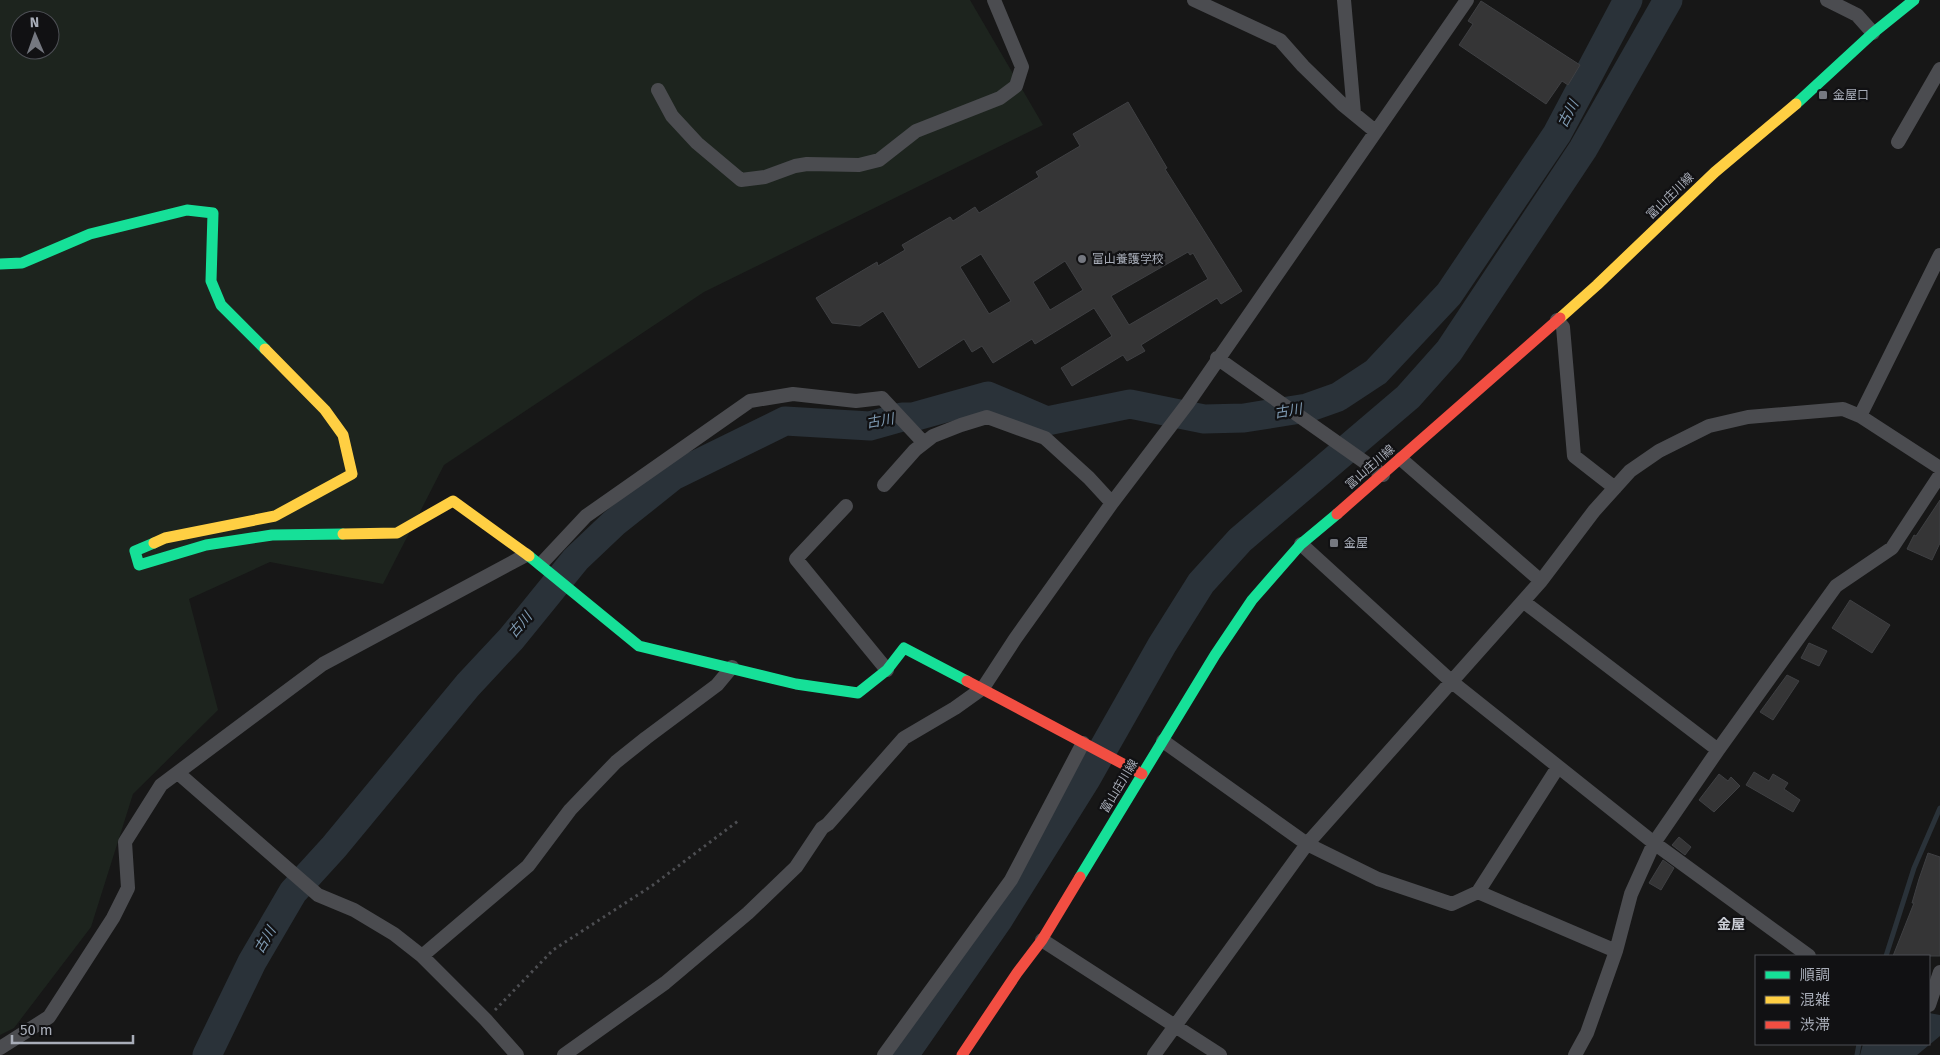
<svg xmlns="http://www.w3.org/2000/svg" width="1940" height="1055" font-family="'Fira Sans','Noto Sans JP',sans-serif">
  <rect width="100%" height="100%" fill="#171717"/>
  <!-- green -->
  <path fill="#1d241e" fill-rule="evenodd" d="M 0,0 L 970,0 L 1043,125 L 704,292 L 444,465 L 383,584 L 270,562 L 189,599 L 218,710 L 133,794 L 91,927 L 14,1028 L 0,1035 ZM 20,20 L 50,20 L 50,50 L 20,50 Z"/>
  <!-- water -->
  <path fill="#2a3239" d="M 1929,1013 L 1940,1015 L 1940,1036 L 1917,1055 L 1860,1055 L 1863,1044 L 1929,1044 Z"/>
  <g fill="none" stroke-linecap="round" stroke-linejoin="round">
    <!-- stream -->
    <path stroke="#2a3239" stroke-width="5" d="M 1886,956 L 1914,868 L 1940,808
      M 1857,1055 L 1859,1044"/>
    <!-- river -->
    <path stroke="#2a3239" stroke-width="29" d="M 207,1055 L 252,962 L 293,892 L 334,847 L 468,685 L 511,639 L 576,559 L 614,523 L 673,476 L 785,421 L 870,426 L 902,417 L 913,417 L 988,396 L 1047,421 L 1130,404 L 1204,419 L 1244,418 L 1307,408 L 1338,397 L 1376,372 L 1449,294 L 1557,134 L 1628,0
      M 904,1055 L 998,920 L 1086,779 L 1162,645 L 1201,583 L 1240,540 L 1408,397 L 1449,351 L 1583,149 L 1668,0"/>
  </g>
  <!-- building -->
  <path fill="#353536" stroke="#3f4043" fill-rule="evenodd" d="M 1481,1 L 1580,65 L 1568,85 L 1562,81 L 1546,104 L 1459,45 L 1473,24 L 1468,21 Z
    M 1128,102 L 1167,168 L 1165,169 L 1242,291 L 1221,304 L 1217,298 L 1141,345 L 1145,351 L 1127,361 L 1123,355 L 1072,386 L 1061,368 L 1112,336 L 1094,308 L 1035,344 L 1032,339 L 993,363 L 982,346 L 972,352 L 964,339 L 919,368 L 883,311 L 860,326 L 832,323 L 816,298 L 877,262 L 878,266 L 905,250 L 902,245 L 950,217 L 953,221 L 975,207 L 979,213 L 1039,177 L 1036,172 L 1080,146 L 1073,134 ZM 1188,252 L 1190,255 L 1193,253 L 1208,279 L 1129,325 L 1111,296 ZM 981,254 L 1011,301 L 989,314 L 960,267 ZM 1065,261 L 1083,290 L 1050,310 L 1033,282 Z
    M 1940,500 L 1940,543 L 1932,560 L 1907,549 L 1914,535 L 1916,536 Z
    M 1850,600 L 1890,625 L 1872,653 L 1832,628 Z
    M 1809,643 L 1827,651 L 1819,666 L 1801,658 Z
    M 1787,675 L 1799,681 L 1773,720 L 1760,712 Z
    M 1754,772 L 1769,781 L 1773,774 L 1788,783 L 1784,789 L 1800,800 L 1793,812 L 1746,785 Z
    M 1719,774 L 1728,781 L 1731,777 L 1740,786 L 1714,812 L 1699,800 Z
    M 1679,837 L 1691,847 L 1685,855 L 1672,845 Z
    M 1928,853 L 1940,857 L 1940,956 L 1893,956 L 1914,903 L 1912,903 L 1919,879 Z
    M 1663,860 L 1674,868 L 1661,890 L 1649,883 Z"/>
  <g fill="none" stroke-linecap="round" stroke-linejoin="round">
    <!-- path -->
    <path stroke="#4d4e52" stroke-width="3" stroke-dasharray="2.5 4" stroke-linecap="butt" d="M 495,1010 L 553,950 L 653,885 L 738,821"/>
    <!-- street -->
    <path stroke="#4b4c50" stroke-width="14" d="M 1194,0 L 1280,40 L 1303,66 L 1342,104 L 1375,131
      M 1344,0 L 1354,113
      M 1827,0 L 1857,15 L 1873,33
      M 658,90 L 672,116 L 697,143 L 741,180 L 765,177 L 795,166 L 807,164 L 859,165 L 879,160 L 916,131 L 1000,98 L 1016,86 L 1022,67 L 994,0
      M 1898,142 L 1940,69
      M 1557,320 L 1563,327 L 1574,456 L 1615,488
      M 1217,358 L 1383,475
      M 1860,416 L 1940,255
      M 1401,459 L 1541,581
      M 884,485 L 915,450 L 933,436 L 961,425 L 987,417 L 1045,438 L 1089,478 L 1112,503
      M 846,506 L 796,559 L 887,670
      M 1301,544 L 1452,682 L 1654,843 L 1809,956
      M 541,564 L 586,516 L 750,401 L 793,394 L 856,401 L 882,398 L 924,443
      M 1524,602 L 1718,750
      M 1163,741 L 1307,844 L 1378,879 L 1452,904 L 1478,892 L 1616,951
      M 178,773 L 318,895 L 354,910 L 394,934 L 422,956 L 486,1020 L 517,1055
      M 1478,892 L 1558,767
      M 1042,940 L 1220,1055
      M 422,956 L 528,866 L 570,810 L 616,762 L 646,738 L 717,685 L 732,667
      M 1929,1005 L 1940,972
      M 0,1048 L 49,1017 L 113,918 L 128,888 L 125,842 L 161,785 L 323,664 L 526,555
      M 564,1055 L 665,983 L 748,913 L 796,867 L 822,828 L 828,824 L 904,738 L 955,708 L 983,688 L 1015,639 L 1112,503 L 1188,403 L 1467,0
      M 884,1055 L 1011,880 L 1083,743
      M 1154,1055 L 1307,844 L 1541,581 L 1594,511 L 1630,471 L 1659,451 L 1709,426 L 1748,417 L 1843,409 L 1860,416 L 1940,468
      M 1575,1055 L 1587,1033 L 1616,951 L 1631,894 L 1654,843 L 1718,750 L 1836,586 L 1892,548 L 1940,475"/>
    <!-- fast -->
    <path stroke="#16e098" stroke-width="11" d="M 1796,104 L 1873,33 L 1914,0
      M 0,264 L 22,263 L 90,234 L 187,210 L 213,213 L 211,281 L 221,305 L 265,349
      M 154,543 L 135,551 L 139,565 L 206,545 L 272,535 L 343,534
      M 529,556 L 639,646 L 796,684 L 858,693 L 887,670 L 904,648 L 967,681
      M 1080,877 L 1215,655 L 1252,600 L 1301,544 L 1337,514"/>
    <!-- slow -->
    <path stroke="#ffcf43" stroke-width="11" d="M 1560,318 L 1597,285 L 1715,172 L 1796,104
      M 343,534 L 397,533 L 453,501 L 529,556
      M 154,543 L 165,538 L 275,516 L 352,474 L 343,435 L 325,410 L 265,349"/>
    <!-- jam -->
    <path stroke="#f24e42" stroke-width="11" d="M 1337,514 L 1560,318
      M 967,681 L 1142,774
      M 962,1055 L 1017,973 L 1042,940 L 1080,877"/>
  </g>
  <!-- markers -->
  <g fill="#757880" stroke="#111113" stroke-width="2">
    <rect x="1818" y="90" width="10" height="10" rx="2.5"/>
    <circle cx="1082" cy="259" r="5"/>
    <rect x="1329" y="538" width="10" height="10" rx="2.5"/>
  </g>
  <g text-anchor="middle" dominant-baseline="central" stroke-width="4.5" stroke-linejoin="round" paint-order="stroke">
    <!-- poi labels -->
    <g font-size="12" fill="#a8adb8" stroke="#111113" text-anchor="start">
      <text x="1833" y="95">金屋口</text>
      <text x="1092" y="259">富山養護学校</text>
      <text x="1344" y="543">金屋</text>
    </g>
    <!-- street labels -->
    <g font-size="12" fill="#a8adb8" stroke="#111113">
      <text transform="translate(1670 196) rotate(-44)">富山庄川線</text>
      <text transform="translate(1370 467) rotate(-41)">富山庄川線</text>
      <text transform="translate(1119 786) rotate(-59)">富山庄川線</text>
    </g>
    <!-- water labels -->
    <g font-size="14" font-style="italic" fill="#7f9bb3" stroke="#111113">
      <text transform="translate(1568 114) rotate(-62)">古川</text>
      <text transform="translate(1288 411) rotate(-9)">古川</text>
      <text transform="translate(880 421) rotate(-10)">古川</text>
      <text transform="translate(520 625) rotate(-50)">古川</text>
      <text transform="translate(265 940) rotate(-59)">古川</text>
    </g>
    <!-- neighbourhood labels -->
    <g font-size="14" font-weight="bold" fill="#c9ccd4" stroke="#111113">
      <text x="1731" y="924">金屋</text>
    </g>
  </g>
  <!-- legend -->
  <rect x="1755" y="955" width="175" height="90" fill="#111113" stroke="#4d4f55"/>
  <rect x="1765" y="971" width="25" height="8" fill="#16e098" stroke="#4d4f55"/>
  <text x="1800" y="980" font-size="15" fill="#a8adb8">順調</text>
  <rect x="1765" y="996" width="25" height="8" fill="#ffcf43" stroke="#4d4f55"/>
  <text x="1800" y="1005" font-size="15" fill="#a8adb8">混雑</text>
  <rect x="1765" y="1021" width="25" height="8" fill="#f24e42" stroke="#4d4f55"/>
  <text x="1800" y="1030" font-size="15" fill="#a8adb8">渋滞</text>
  <!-- north arrow -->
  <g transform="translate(35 35) rotate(358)"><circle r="24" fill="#111113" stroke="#4d4f55"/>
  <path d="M0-4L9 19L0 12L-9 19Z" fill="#757880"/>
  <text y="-8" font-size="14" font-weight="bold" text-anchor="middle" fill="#a8adb8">N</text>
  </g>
  <!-- scale -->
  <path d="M12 1035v8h121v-8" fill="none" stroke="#a8adb8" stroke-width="2.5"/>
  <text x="20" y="1035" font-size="15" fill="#a8adb8" stroke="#111113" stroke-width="4" paint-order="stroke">50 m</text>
</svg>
